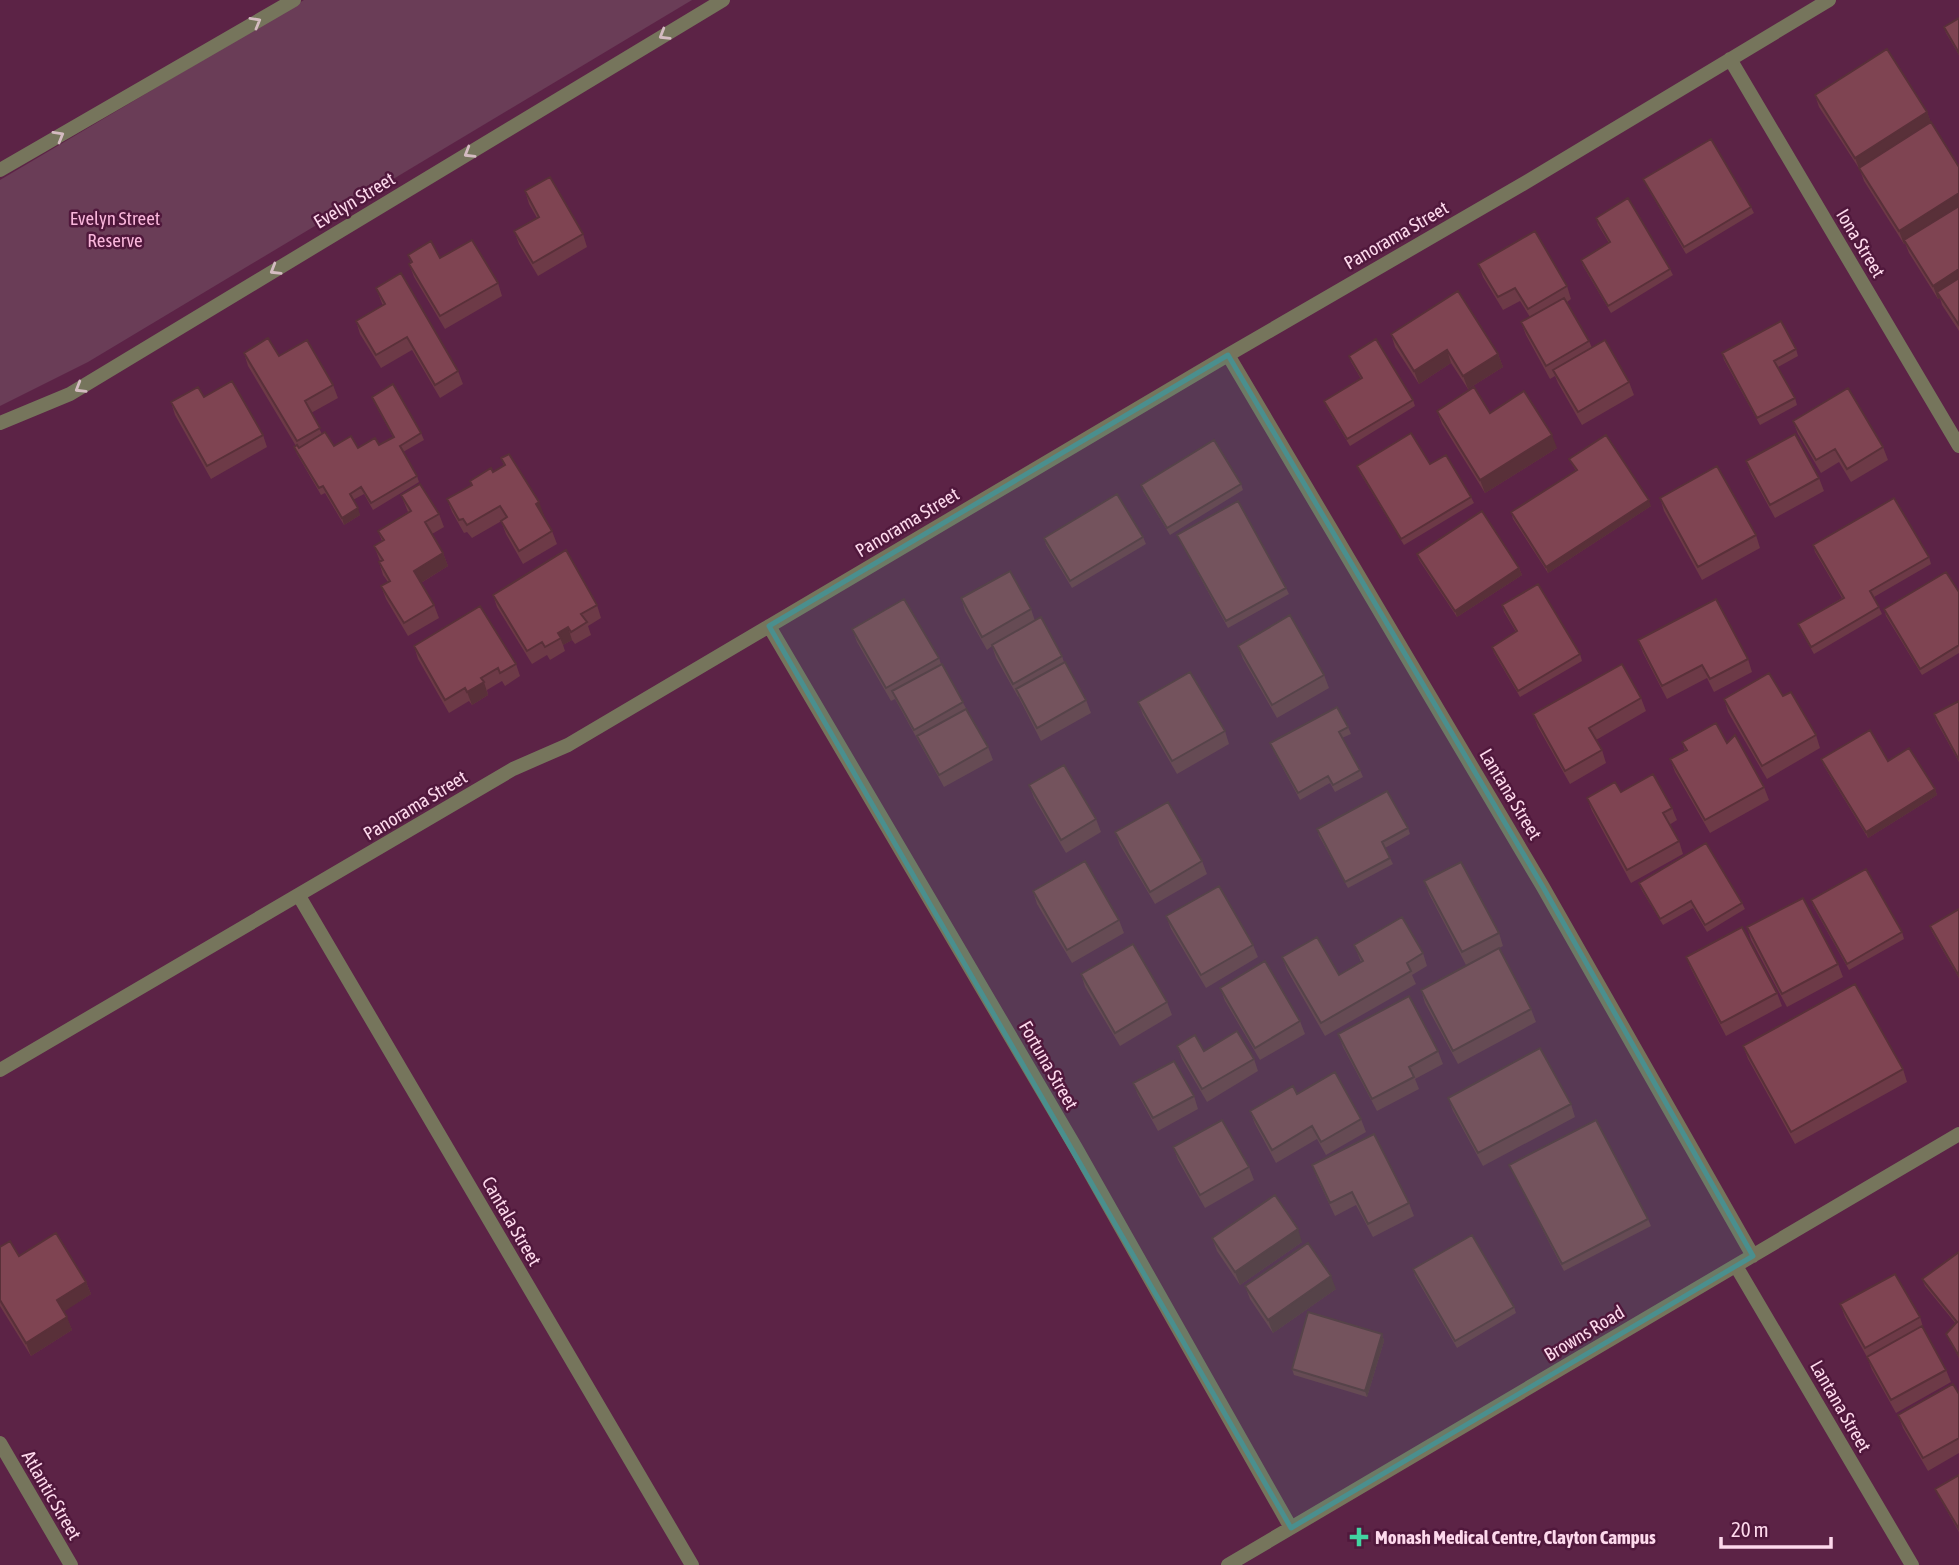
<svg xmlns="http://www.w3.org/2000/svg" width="1959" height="1565" font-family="'Asap Condensed',sans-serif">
  <rect width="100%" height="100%" fill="#5c2346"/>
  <!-- green -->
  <path fill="#6a3d57" d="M 304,0 L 692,0 L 88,362 L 0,406 L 0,180 Z"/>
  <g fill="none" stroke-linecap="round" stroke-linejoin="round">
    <!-- minor -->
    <path stroke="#76755c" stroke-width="14" d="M 1730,59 L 1959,446
      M 0,170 L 294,0
      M 1228,355 L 1543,887 L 1753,1256
      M 0,423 L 70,394 L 723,0
      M 769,626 L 1076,1148 L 1291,1528
      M 299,896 L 692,1565
      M 0,1070 L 513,769 L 568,745 L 1228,355 L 1528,181 L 1829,0
      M 1736,1266 L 1912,1565
      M 0,1443 L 71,1565
      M 1228,1565 L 1959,1134"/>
  </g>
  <!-- wall -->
  <path fill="#6d3a47" d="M 1959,18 L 1959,55 L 1946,33 L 1944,27 Z
    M 1815,95 L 1927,112 L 1931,123 L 1959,167 L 1959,331 L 1942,305 L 1940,298 L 1938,299 L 1909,253 L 1905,243 L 1904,244 L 1864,181 L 1860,170 L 1819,107 Z
    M 1643,179 L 1751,207 L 1754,213 L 1686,254 L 1646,185 Z
    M 525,191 L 583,234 L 587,247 L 538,276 L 519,244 L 514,231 L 537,218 L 529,204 Z
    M 1596,218 L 1670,269 L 1673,275 L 1611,313 L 1583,266 L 1581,260 L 1609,243 L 1598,225 Z
    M 408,255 L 440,258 L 498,283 L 502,296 L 445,329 L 414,277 L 409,264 L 411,263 Z
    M 1478,264 L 1567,286 L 1571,299 L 1567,302 L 1589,341 L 1592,348 L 1629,382 L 1634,395 L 1582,425 L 1558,383 L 1555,376 L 1550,379 L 1526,335 L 1521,322 L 1530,317 L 1520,301 L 1503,310 L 1483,277 Z
    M 376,288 L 458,371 L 463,384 L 440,398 L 412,350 L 381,368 L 360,334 L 356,321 L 383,306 Z
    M 1391,334 L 1498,354 L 1503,367 L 1468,389 L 1451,363 L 1419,384 L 1395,347 Z
    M 1796,349 L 1798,356 L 1778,367 L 1795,398 L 1797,405 L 1760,425 L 1724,360 L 1722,353 Z
    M 244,353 L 279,356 L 333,385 L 338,398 L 311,413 L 322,434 L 334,446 L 358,448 L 379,445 L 393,437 L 375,404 L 372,397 L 421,433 L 424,440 L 403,452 L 417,476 L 419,482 L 373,510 L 364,494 L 353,500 L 360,515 L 344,525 L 325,493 L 321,495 L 297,454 L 294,447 L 296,446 L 248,366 Z
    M 1349,356 L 1413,400 L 1415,406 L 1350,446 L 1327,408 L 1324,401 L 1361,379 L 1351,362 Z
    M 204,397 L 263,435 L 267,447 L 211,479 L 175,415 L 171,402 Z
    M 1437,411 L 1490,413 L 1557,448 L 1485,493 L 1442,424 Z
    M 1793,421 L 1883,447 L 1888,460 L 1851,482 L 1839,462 L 1821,473 L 1798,434 Z
    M 501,458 L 544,515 L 543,515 L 552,531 L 557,544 L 523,564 L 506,534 L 501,521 L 505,519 L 472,538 L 467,532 L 464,533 L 452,512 L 447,499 L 471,485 L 470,481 L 493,472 L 504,466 Z
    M 1569,459 L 1651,506 L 1548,573 L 1513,519 L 1511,512 L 1576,471 Z
    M 1746,461 L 1819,478 L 1824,491 L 1775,518 L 1751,474 Z
    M 1430,464 L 1471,497 L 1474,503 L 1404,545 L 1360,473 L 1357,466 Z
    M 1241,484 L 1243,490 L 1170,535 L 1143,491 L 1141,485 Z
    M 401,495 L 439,514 L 444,527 L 432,534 L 443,553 L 448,566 L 421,583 L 434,605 L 439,618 L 408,636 L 386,599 L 381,586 L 388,582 L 383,575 L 379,562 L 380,561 L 374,546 L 382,541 L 378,531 L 408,512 Z
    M 1660,498 L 1756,535 L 1760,548 L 1702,580 L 1664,511 Z
    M 1177,535 L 1286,588 L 1289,594 L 1228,628 L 1180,541 Z
    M 1143,537 L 1146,544 L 1072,588 L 1046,545 L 1044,538 Z
    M 1813,545 L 1929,557 L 1931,564 L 1874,597 L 1882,614 L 1814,654 L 1801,631 L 1798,624 L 1842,598 L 1815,552 Z
    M 1417,554 L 1519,568 L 1522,575 L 1457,617 L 1419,560 Z
    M 1959,592 L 1959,653 L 1922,675 L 1886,616 L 1884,609 Z
    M 493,595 L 597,605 L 601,618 L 588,626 L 591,635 L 575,644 L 572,640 L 563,645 L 565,651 L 550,660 L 547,655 L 532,664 L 497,607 Z
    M 961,598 L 1031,609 L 1035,621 L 1062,656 L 1064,662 L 1086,700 L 1091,713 L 1041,741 L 1018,696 L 1018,697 L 996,658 L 992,646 L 987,650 L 965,611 Z
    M 1502,605 L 1580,654 L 1582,661 L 1520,697 L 1494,653 L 1492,647 L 1516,632 L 1504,612 Z
    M 852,629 L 939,658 L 941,664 L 988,747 L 993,760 L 944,787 L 895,699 L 891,701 L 857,642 Z
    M 1638,640 L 1748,659 L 1752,672 L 1714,692 L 1707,678 L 1667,699 L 1643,653 Z
    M 414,646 L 516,664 L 520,676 L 505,686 L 502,681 L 487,690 L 488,695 L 472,705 L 469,701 L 449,713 L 418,659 Z
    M 1238,646 L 1324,675 L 1329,688 L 1277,718 L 1243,659 Z
    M 1783,696 L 1816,735 L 1820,748 L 1767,779 L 1728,712 L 1724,699 Z
    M 1641,698 L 1646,711 L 1596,740 L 1602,750 L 1606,763 L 1570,784 L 1538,727 L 1533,714 Z
    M 1959,701 L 1959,762 L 1936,721 L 1934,714 Z
    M 1138,702 L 1225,731 L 1229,744 L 1177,774 L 1143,715 Z
    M 1348,727 L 1351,734 L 1342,738 L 1360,770 L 1363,777 L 1335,792 L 1330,783 L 1300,800 L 1273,750 L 1270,743 Z
    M 1682,742 L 1727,743 L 1764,787 L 1769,800 L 1710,833 L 1675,772 L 1670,759 L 1685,751 Z
    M 1821,759 L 1935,789 L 1937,795 L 1868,838 L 1824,766 Z
    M 1029,785 L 1096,819 L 1101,832 L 1066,853 L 1034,798 Z
    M 1621,792 L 1672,808 L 1677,820 L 1669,825 L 1679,841 L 1683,854 L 1631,883 L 1592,811 L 1587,798 Z
    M 1408,828 L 1410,834 L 1385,848 L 1393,864 L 1348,888 L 1319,836 L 1317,829 Z
    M 1115,832 L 1202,861 L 1207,874 L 1155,904 L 1120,845 Z
    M 1424,881 L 1499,933 L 1503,946 L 1466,965 L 1429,894 Z
    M 1639,883 L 1742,903 L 1745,909 L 1707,932 L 1693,908 L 1663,925 L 1641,889 Z
    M 1033,891 L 1119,920 L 1124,933 L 1072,963 L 1037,904 Z
    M 1811,900 L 1902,932 L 1904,939 L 1849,970 L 1813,906 Z
    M 1959,909 L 1959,978 L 1932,932 L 1930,926 Z
    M 1166,916 L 1253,945 L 1258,957 L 1206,988 L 1171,929 Z
    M 1747,927 L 1838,964 L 1843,977 L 1787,1007 L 1751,940 Z
    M 1354,945 L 1423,953 L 1427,966 L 1412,975 L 1416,984 L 1325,1036 L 1287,970 L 1282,957 L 1339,975 L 1361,962 Z
    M 1686,957 L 1777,993 L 1782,1006 L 1726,1036 L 1691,969 Z
    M 1081,974 L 1167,1002 L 1172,1015 L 1120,1046 L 1085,987 Z
    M 1220,988 L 1300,1021 L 1305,1034 L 1260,1060 L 1225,1001 Z
    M 1421,990 L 1531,1009 L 1536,1022 L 1458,1064 L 1425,1003 Z
    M 1338,1034 L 1438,1051 L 1443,1064 L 1415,1079 L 1419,1089 L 1377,1111 L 1343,1047 Z
    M 1177,1046 L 1204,1051 L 1254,1059 L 1258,1071 L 1207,1102 L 1182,1059 Z
    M 1743,1046 L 1903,1069 L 1907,1082 L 1795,1144 L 1748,1059 Z
    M 1133,1083 L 1194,1096 L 1198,1109 L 1158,1131 L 1138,1095 Z
    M 1297,1094 L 1361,1119 L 1366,1132 L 1326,1155 L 1317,1139 L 1276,1163 L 1255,1124 L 1250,1111 Z
    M 1448,1098 L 1571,1104 L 1575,1117 L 1483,1166 L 1453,1111 Z
    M 1173,1147 L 1249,1167 L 1254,1180 L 1205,1208 L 1178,1160 Z
    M 1312,1165 L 1409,1203 L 1414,1216 L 1373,1237 L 1356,1205 L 1335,1216 L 1317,1178 Z
    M 1509,1165 L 1648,1219 L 1651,1226 L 1564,1271 L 1512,1171 Z
    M 1212,1238 L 1302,1242 L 1240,1285 L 1217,1251 Z
    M 0,1247 L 19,1256 L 86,1282 L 91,1294 L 64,1311 L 72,1330 L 31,1356 L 0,1306 Z
    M 1959,1252 L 1959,1358 L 1949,1340 L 1946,1334 L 1956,1324 L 1925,1286 L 1922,1279 Z
    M 1413,1269 L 1514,1307 L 1516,1313 L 1457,1348 L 1415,1276 Z
    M 1245,1286 L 1336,1289 L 1273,1333 L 1250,1299 Z
    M 1840,1304 L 1920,1317 L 1924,1330 L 1946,1370 L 1951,1382 L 1896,1413 L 1872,1370 L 1867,1357 L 1845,1317 Z
    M 1382,1334 L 1384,1341 L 1367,1397 L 1294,1375 L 1292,1369 Z
    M 1959,1394 L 1959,1453 L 1928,1471 L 1903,1428 L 1898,1415 Z
    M 1959,1475 L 1959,1532 L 1938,1495 L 1935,1489 Z"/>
  <!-- shaded-wall -->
  <path fill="#593039" d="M 1927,112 L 1932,125 L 1860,171 L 1855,158 Z
    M 1959,193 L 1959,209 L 1904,240 L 1905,243 L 1904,244 L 1899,231 Z
    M 1959,269 L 1959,285 L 1937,292 L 1940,298 L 1938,299 L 1933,286 Z
    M 1447,350 L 1451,363 L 1419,384 L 1414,371 Z
    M 1498,354 L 1503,367 L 1468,389 L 1463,376 Z
    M 1552,435 L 1557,448 L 1485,493 L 1480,480 Z
    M 1649,500 L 1651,506 L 1548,573 L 1546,567 Z
    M 539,502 L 544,515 L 541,516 L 536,504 Z
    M 358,508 L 360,515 L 344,525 L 342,518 Z
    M 443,553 L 448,566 L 419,584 L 414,571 Z
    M 1519,568 L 1522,575 L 1457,617 L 1455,611 Z
    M 568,627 L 572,640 L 563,645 L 558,633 Z
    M 484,682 L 488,695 L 472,705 L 467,692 Z
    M 1935,789 L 1937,795 L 1868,838 L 1866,832 Z
    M 1298,1229 L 1302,1242 L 1240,1285 L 1235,1272 Z
    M 1331,1276 L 1336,1289 L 1273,1333 L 1268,1320 Z
    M 86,1282 L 91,1294 L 62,1313 L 57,1300 Z
    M 67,1317 L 72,1330 L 31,1356 L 26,1343 Z
    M 1382,1334 L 1384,1341 L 1367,1397 L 1365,1391 Z"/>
  <!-- building -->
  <path fill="#7f4452" stroke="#593039" stroke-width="2" d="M 1959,18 L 1959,53 L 1944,27 Z
    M 1887,49 L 1927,112 L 1855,158 L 1815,95 Z
    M 1931,122 L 1959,167 L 1959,193 L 1899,231 L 1859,168 Z
    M 1711,139 L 1751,207 L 1684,247 L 1643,179 Z
    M 550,177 L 583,234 L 533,263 L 514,231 L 539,217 L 525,191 Z
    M 1628,198 L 1670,269 L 1608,306 L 1581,260 L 1610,242 L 1596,218 Z
    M 1959,206 L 1959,269 L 1933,286 L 1904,240 Z
    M 1535,231 L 1567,286 L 1528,309 L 1515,288 L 1498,297 L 1478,264 Z
    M 472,240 L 498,283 L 440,316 L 409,264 L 412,262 L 408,255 L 431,241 L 440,258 Z
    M 401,273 L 458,371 L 435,385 L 407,337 L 376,355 L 356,321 L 385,304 L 376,288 Z
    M 1959,278 L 1959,325 L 1937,292 Z
    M 1458,291 L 1498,354 L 1463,376 L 1447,350 L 1414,371 L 1391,334 Z
    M 1564,298 L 1589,341 L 1546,366 L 1521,322 Z
    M 1781,321 L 1796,349 L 1774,361 L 1795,398 L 1757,418 L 1722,353 Z
    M 268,338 L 279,356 L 307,340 L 333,385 L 305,401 L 320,428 L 297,441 L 244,353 Z
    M 1376,339 L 1413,400 L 1347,439 L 1324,401 L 1362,378 L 1349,356 Z
    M 1605,340 L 1629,382 L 1578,412 L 1553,370 Z
    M 232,381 L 263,435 L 207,466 L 171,402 L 198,387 L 204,397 Z
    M 393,384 L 421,433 L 400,446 L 417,476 L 371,503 L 361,487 L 350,494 L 358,508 L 342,518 L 323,486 L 319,488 L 294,447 L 297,445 L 299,448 L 325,432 L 334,446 L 351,436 L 358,448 L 375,438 L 379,445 L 394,437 L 372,397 Z
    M 1474,387 L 1490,413 L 1524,391 L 1552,435 L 1480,480 L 1437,411 Z
    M 1848,388 L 1883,447 L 1847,469 L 1835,449 L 1816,460 L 1793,421 Z
    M 1411,433 L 1430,464 L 1446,455 L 1471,497 L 1401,539 L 1357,466 Z
    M 1795,434 L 1819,478 L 1770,505 L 1746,461 Z
    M 1606,435 L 1649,500 L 1546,567 L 1511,512 L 1577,470 L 1569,459 Z
    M 1214,440 L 1241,484 L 1167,528 L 1141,485 Z
    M 509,454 L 539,502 L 536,504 L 552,531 L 519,551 L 501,521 L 507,517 L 500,506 L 467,525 L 463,519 L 459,520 L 447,499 L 472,485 L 470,481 L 491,468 L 493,472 L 505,465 L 501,458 Z
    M 1717,466 L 1756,535 L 1698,567 L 1660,498 Z
    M 420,484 L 439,514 L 425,522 L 443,553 L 414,571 L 434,605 L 404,623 L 381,586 L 390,581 L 379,562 L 383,560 L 374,546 L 384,540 L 378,531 L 411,511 L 401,495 Z
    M 1117,494 L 1143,537 L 1070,581 L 1044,538 Z
    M 1894,498 L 1929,557 L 1870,591 L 1879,607 L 1811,647 L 1798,624 L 1844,598 L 1813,545 Z
    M 1238,501 L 1286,588 L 1226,621 L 1177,535 Z
    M 1482,511 L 1519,568 L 1455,611 L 1417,554 Z
    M 566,550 L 597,605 L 581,614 L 587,622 L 571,632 L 568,627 L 558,633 L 561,638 L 545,647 L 542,642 L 527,651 L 493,595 Z
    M 1010,571 L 1031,609 L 982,637 L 961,598 Z
    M 1946,572 L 1959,592 L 1959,645 L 1920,669 L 1884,609 Z
    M 1538,584 L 1580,654 L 1518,691 L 1492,647 L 1517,631 L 1502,605 Z
    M 904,599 L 939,658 L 886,688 L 852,629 Z
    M 1716,599 L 1748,659 L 1710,679 L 1702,665 L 1662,686 L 1638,640 Z
    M 480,606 L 516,664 L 500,673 L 498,668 L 481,678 L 484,682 L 467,692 L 465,688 L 445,700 L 414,646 Z
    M 1290,615 L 1324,675 L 1272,705 L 1238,646 Z
    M 1041,617 L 1062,656 L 1013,684 L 992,645 Z
    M 1065,662 L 1086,700 L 1037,728 L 1016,689 Z
    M 942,664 L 963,702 L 914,730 L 892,691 Z
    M 1622,664 L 1641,698 L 1589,728 L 1602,750 L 1565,771 L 1533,714 Z
    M 1190,672 L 1225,731 L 1172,761 L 1138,702 Z
    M 1769,673 L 1783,696 L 1791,692 L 1816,735 L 1762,766 L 1724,699 Z
    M 1959,701 L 1959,760 L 1934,714 Z
    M 1337,707 L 1348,727 L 1339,732 L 1360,770 L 1333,785 L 1328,776 L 1298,793 L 1270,743 Z
    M 966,709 L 988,747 L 939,775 L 917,736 Z
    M 1716,723 L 1727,743 L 1735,735 L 1764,787 L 1705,820 L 1670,759 L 1687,750 L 1682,742 Z
    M 1870,730 L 1888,761 L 1909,748 L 1935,789 L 1866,832 L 1821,759 Z
    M 1064,765 L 1096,819 L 1061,840 L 1029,785 Z
    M 1653,774 L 1672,808 L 1663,813 L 1679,841 L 1627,870 L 1587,798 L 1615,782 L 1621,792 Z
    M 1387,791 L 1408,828 L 1382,842 L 1390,858 L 1345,882 L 1317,829 Z
    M 1168,802 L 1202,861 L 1150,892 L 1115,832 Z
    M 1706,843 L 1742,903 L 1705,925 L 1691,901 L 1660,919 L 1639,883 Z
    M 1085,861 L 1119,920 L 1067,950 L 1033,891 Z
    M 1461,862 L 1499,933 L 1462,952 L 1424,881 Z
    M 1866,869 L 1902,932 L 1847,964 L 1811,900 Z
    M 1219,886 L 1253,945 L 1201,975 L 1166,916 Z
    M 1803,898 L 1838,964 L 1782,994 L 1747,927 Z
    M 1959,909 L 1959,976 L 1930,926 Z
    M 1402,917 L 1423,953 L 1407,963 L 1411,971 L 1321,1023 L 1282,957 L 1317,937 L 1339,975 L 1363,961 L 1354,945 Z
    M 1742,927 L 1777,993 L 1721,1023 L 1686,957 Z
    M 1133,944 L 1167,1002 L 1115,1033 L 1081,974 Z
    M 1499,948 L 1531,1009 L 1453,1051 L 1421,990 Z
    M 1265,961 L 1300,1021 L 1255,1048 L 1220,988 Z
    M 1855,984 L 1903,1069 L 1791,1132 L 1743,1046 Z
    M 1409,996 L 1438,1051 L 1409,1067 L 1414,1077 L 1372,1099 L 1338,1034 Z
    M 1237,1031 L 1254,1059 L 1202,1089 L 1177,1046 L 1195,1035 L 1204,1051 Z
    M 1540,1048 L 1571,1104 L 1478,1153 L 1448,1098 Z
    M 1174,1061 L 1194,1096 L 1153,1118 L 1133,1083 Z
    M 1335,1072 L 1361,1119 L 1321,1142 L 1312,1126 L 1272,1150 L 1250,1111 L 1293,1086 L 1297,1094 Z
    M 1222,1120 L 1249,1167 L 1200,1195 L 1173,1147 Z
    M 1596,1120 L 1648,1219 L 1562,1264 L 1509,1165 Z
    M 1374,1134 L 1409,1203 L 1368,1224 L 1352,1192 L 1330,1203 L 1312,1165 Z
    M 1275,1195 L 1298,1229 L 1235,1272 L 1212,1238 Z
    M 56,1233 L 86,1282 L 57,1300 L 67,1317 L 26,1343 L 0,1300 L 0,1247 L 10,1241 L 19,1256 Z
    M 1472,1235 L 1514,1307 L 1455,1341 L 1413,1269 Z
    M 1308,1243 L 1331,1276 L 1268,1320 L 1245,1286 Z
    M 1959,1252 L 1959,1356 L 1946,1334 L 1957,1322 L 1922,1279 Z
    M 1895,1274 L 1920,1317 L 1865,1348 L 1840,1304 Z
    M 1308,1312 L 1382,1334 L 1365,1391 L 1292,1369 Z
    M 1922,1326 L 1946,1370 L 1891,1400 L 1867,1357 Z
    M 1953,1384 L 1959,1394 L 1959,1438 L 1923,1458 L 1898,1415 Z
    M 1959,1475 L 1959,1529 L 1935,1489 Z"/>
  <!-- one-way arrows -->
  <defs><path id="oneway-chevron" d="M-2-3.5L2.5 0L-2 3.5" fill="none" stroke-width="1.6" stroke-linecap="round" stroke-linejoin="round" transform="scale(1.75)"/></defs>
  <g stroke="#d4bbc1">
    <use href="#oneway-chevron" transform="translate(256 22) rotate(-30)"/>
    <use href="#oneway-chevron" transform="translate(664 35) rotate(149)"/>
    <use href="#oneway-chevron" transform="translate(59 136) rotate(-30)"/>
    <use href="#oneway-chevron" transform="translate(469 153) rotate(149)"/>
    <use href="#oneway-chevron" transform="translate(275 270) rotate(149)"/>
    <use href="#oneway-chevron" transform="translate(80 388) rotate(149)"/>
  </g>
  <!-- marked area -->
  <path fill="#4a8f8e" fill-opacity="0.2" stroke="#4a8f8e" stroke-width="5" stroke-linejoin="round" d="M 1228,355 L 1543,887 L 1753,1256 L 1291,1528 L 769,626 Z"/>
  <!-- markers -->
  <path fill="#42d4a1" stroke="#50183c" stroke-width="2.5" d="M1355.5 1526.5h7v7h7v7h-7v7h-7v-7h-7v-7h7z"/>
  <g text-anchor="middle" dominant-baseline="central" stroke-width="5" stroke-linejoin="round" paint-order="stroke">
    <!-- street labels -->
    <g font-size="19" fill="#fdd9ec" stroke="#50183c">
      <text transform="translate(354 200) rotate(-31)">Evelyn Street</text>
      <text transform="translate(1396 235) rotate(-30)">Panorama Street</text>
      <text transform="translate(1861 243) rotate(59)">Iona Street</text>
      <text transform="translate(907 522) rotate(-31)">Panorama Street</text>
      <text transform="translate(1511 794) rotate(59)">Lantana Street</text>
      <text transform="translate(415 805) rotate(-31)">Panorama Street</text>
      <text transform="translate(1049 1065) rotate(60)">Fortuna Street</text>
      <text transform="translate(512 1221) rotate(60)">Cantala Street</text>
      <text transform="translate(1584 1333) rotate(-31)">Browns Road</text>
      <text transform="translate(1841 1406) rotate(60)">Lantana Street</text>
      <text transform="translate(52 1495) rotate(60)">Atlantic Street</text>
    </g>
    <!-- park labels -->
    <g font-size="19" fill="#f9b6db" stroke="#50183c">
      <text x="115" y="218">Evelyn Street<tspan x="115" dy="22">Reserve</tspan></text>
    </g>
    <!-- poi labels -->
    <g font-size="19" font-weight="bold" fill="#fdd9ec" stroke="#50183c" text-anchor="start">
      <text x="1375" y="1537">Monash Medical Centre, Clayton Campus</text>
    </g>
  </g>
  <!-- scale -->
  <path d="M1721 1537v10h110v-10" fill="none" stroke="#fdd9ec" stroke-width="3.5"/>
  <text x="1731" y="1537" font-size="21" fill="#fdd9ec" stroke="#50183c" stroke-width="5" paint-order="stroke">20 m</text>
</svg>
